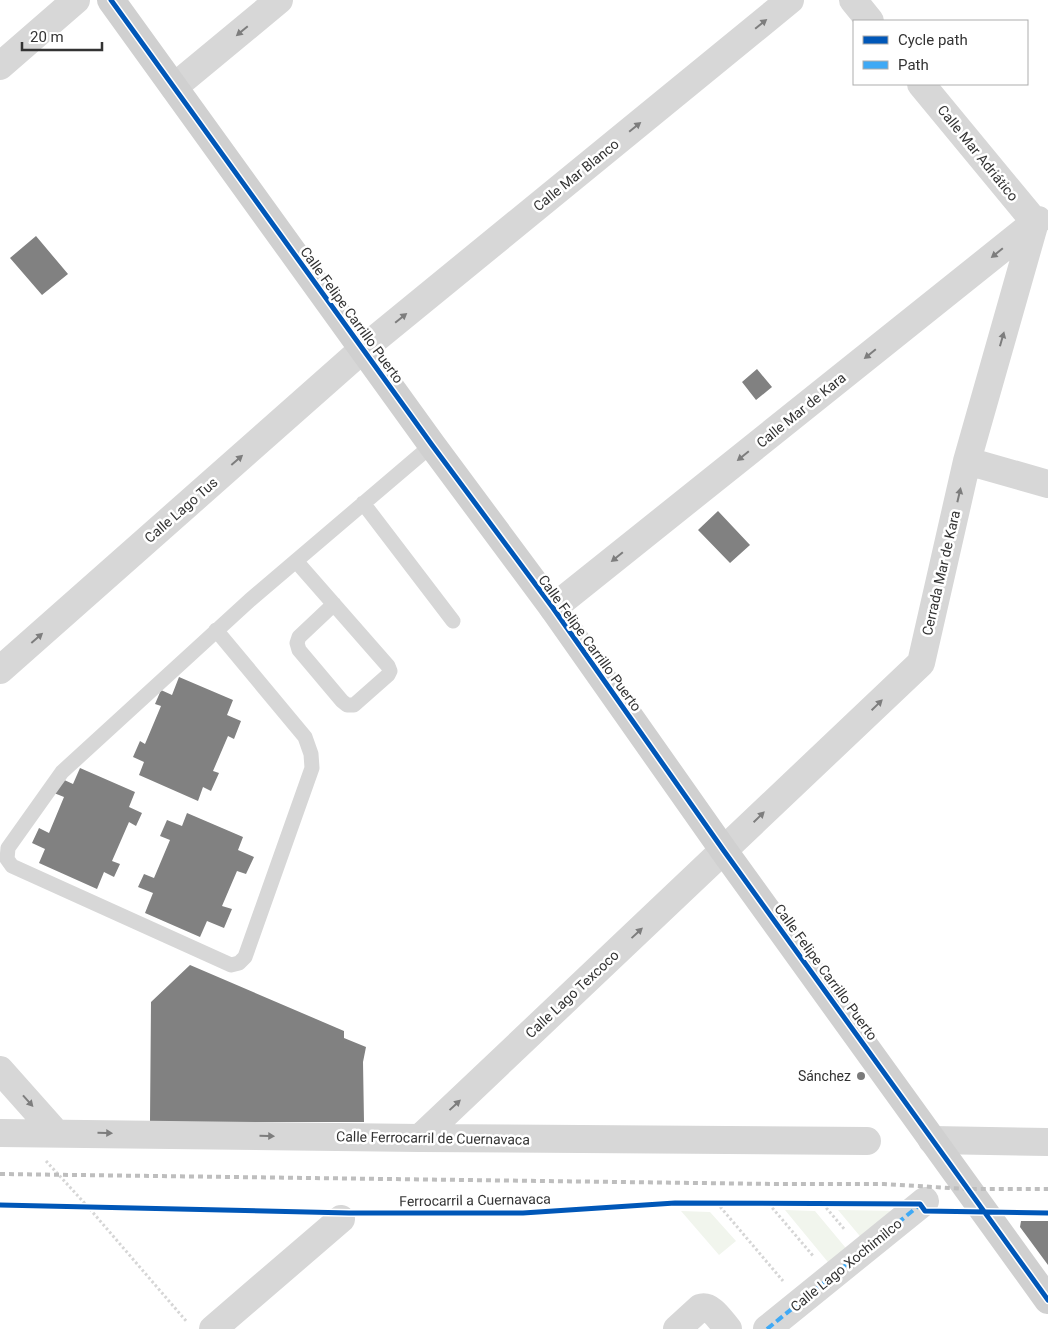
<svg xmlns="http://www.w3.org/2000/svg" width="1048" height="1329" font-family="Roboto,sans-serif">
  <rect width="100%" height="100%" fill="#fff"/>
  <!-- green -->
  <path fill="#f1f5ed" d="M 785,1210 L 815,1211 L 850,1253 L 832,1267 Z
    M 838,1210 L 902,1211 L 864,1241 Z
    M 681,1211 L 710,1212 L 736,1241 L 719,1255 Z"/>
  <!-- building -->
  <path fill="#818181" d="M 36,236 L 68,274 L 42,295 L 10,258 Z
    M 757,369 L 772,387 L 756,400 L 742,382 Z
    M 718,511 L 750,545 L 730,563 L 698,530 Z
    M 179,677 L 233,700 L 227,715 L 241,721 L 234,739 L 228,736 L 213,771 L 219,773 L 211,791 L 203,787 L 198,801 L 139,775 L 144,762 L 133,757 L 140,741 L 145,744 L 161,706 L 155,704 L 161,690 L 172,695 Z
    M 80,768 L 135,792 L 129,807 L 142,813 L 136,826 L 129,822 L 112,861 L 120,864 L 114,877 L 104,872 L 97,889 L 39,863 L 45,849 L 32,843 L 39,828 L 49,833 L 64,797 L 54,793 L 60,778 L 73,784 Z
    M 187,813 L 243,837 L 238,850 L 254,857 L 246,874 L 237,871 L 222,906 L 232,909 L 224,928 L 207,921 L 200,937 L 145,913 L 153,893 L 138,887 L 144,874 L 154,878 L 170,840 L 160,836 L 167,820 L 182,826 Z
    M 190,965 L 344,1031 L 344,1038 L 366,1047 L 363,1062 L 364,1122 L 150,1122 L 151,1002 Z
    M 1021,1221 L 1048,1221 L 1048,1265 L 1020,1227 Z"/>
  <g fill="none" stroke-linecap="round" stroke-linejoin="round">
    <!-- path -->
    <path stroke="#d6d6d6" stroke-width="3" stroke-dasharray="2.5 2.5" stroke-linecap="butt" d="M 46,1161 L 89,1208 L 187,1322
      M 717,1203 L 783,1281
      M 769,1204 L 814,1257
      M 823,1204 L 845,1230"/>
    <!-- lane -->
    <path stroke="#d7d7d7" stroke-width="15" d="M 363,503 L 453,621
      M 296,561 L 388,666 L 390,671 L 388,675 L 354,705 L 347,705 L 342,701 L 299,650 L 297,643 L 299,637 L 334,604
      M 216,630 L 305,737 L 311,754 L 312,768 L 245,957 L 239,963 L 231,965 L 12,866 L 7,859 L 8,848 L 62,772 L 250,600 L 432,445"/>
    <!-- street -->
    <path stroke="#d7d7d7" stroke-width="28" d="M 853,0 L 870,21
      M 0,66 L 76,0
      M 921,84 L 1035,222
      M 174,87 L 279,0
      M 967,461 L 1048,484
      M 553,608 L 1038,220
      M 0,670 L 363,349 L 790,0
      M 0,1070 L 56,1133
      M 0,1133 L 420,1138 L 867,1141
      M 420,1138 L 921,663 L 967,461 L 1035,222
      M 932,1140 L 1048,1142
      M 213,1329 L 341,1219
      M 677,1329 L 700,1308 C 711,1304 721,1321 728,1329
      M 767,1329 L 925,1201"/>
    <!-- secondary -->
    <path stroke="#d0d0d0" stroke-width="28" d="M 111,0 L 432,445 L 553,608 L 724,851 L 1048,1300"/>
    <!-- rail -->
    <path stroke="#bebebe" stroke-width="4" stroke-dasharray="5 4" stroke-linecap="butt" d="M 0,1174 L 775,1184 L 884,1184 L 967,1189 L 1048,1189"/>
    <!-- quiet -->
    <path stroke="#3fa9f5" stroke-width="4" stroke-dasharray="8 4" stroke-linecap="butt" d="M 767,1329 L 921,1204"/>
    <defs>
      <path id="cycleway" d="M 111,0 L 432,445 L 553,608 L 724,851 L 1048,1300
        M 0,1205 L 349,1213 L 523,1213 L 675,1203 L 920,1204 L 925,1211 L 1048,1213"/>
    </defs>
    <!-- cycleway casing -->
    <use href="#cycleway" stroke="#fff" stroke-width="8"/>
    <!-- cycleway -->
    <use href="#cycleway" stroke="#0057b8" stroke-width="5"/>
  </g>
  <!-- one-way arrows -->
  <defs><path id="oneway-solid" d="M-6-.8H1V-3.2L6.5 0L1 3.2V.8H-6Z" transform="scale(1.25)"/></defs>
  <g fill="#7d7d7d">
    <use href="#oneway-solid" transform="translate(761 24) rotate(-39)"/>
    <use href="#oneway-solid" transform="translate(242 31) rotate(140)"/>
    <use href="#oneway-solid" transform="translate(635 127) rotate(-39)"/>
    <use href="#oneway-solid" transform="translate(997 253) rotate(141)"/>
    <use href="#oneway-solid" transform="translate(401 318) rotate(-39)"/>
    <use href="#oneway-solid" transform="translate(1002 339) rotate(-74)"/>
    <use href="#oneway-solid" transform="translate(870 354) rotate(141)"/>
    <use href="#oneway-solid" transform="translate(743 456) rotate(141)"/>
    <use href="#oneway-solid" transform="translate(237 460) rotate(-41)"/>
    <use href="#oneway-solid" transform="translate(959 495) rotate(-77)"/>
    <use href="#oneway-solid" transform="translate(617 557) rotate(141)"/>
    <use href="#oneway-solid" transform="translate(37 638) rotate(-41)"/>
    <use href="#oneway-solid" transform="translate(877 705) rotate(-44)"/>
    <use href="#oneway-solid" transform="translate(759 817) rotate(-44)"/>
    <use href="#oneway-solid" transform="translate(637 933) rotate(-43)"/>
    <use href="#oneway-solid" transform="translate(28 1101) rotate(48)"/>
    <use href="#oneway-solid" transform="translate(455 1105) rotate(-43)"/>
    <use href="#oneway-solid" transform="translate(105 1133) rotate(1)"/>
    <use href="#oneway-solid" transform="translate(267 1136) rotate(1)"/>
  </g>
  <!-- markers -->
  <circle fill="#7a7a7a" stroke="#fff" stroke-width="2" cx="861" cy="1076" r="5"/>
  <g text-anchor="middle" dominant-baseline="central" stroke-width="5" stroke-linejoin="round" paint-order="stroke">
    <!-- street labels -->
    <g font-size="14" fill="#333" stroke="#fff">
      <text transform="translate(978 153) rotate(51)">Calle Mar Adriático</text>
      <text transform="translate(576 175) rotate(-39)">Calle Mar Blanco</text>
      <text transform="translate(352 315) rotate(54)">Calle Felipe Carrillo Puerto</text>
      <text transform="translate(801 410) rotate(-39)">Calle Mar de Kara</text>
      <text transform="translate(181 510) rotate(-41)">Calle Lago Tus</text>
      <text transform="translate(941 573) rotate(-77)">Cerrada Mar de Kara</text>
      <text transform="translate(590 643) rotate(54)">Calle Felipe Carrillo Puerto</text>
      <text transform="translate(826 972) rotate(54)">Calle Felipe Carrillo Puerto</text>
      <text transform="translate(572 994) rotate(-43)">Calle Lago Texcoco</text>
      <text transform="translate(433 1138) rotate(1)">Calle Ferrocarril de Cuernavaca</text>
      <text transform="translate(475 1200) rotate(-1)">Ferrocarril a Cuernavaca</text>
      <text transform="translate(846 1265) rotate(-39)">Calle Lago Xochimilco</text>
    </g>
    <!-- poi labels -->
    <g font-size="14" fill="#333" stroke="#fff" text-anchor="end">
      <text x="851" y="1076">Sánchez</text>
    </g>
  </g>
  <!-- legend -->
  <rect x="853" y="20" width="175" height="65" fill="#ffffff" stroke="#adadad"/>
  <rect x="863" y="36" width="25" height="8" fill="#0057b8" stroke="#adadad"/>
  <text x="898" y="45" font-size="15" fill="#333333">Cycle path</text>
  <rect x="863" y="61" width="25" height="8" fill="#3fa9f5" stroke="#adadad"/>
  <text x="898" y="70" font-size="15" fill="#333333">Path</text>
  <!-- scale -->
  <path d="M22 42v8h80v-8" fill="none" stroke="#333333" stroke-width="2.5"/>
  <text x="30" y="42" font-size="15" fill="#333333" stroke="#ffffff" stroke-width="4" paint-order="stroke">20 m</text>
</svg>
